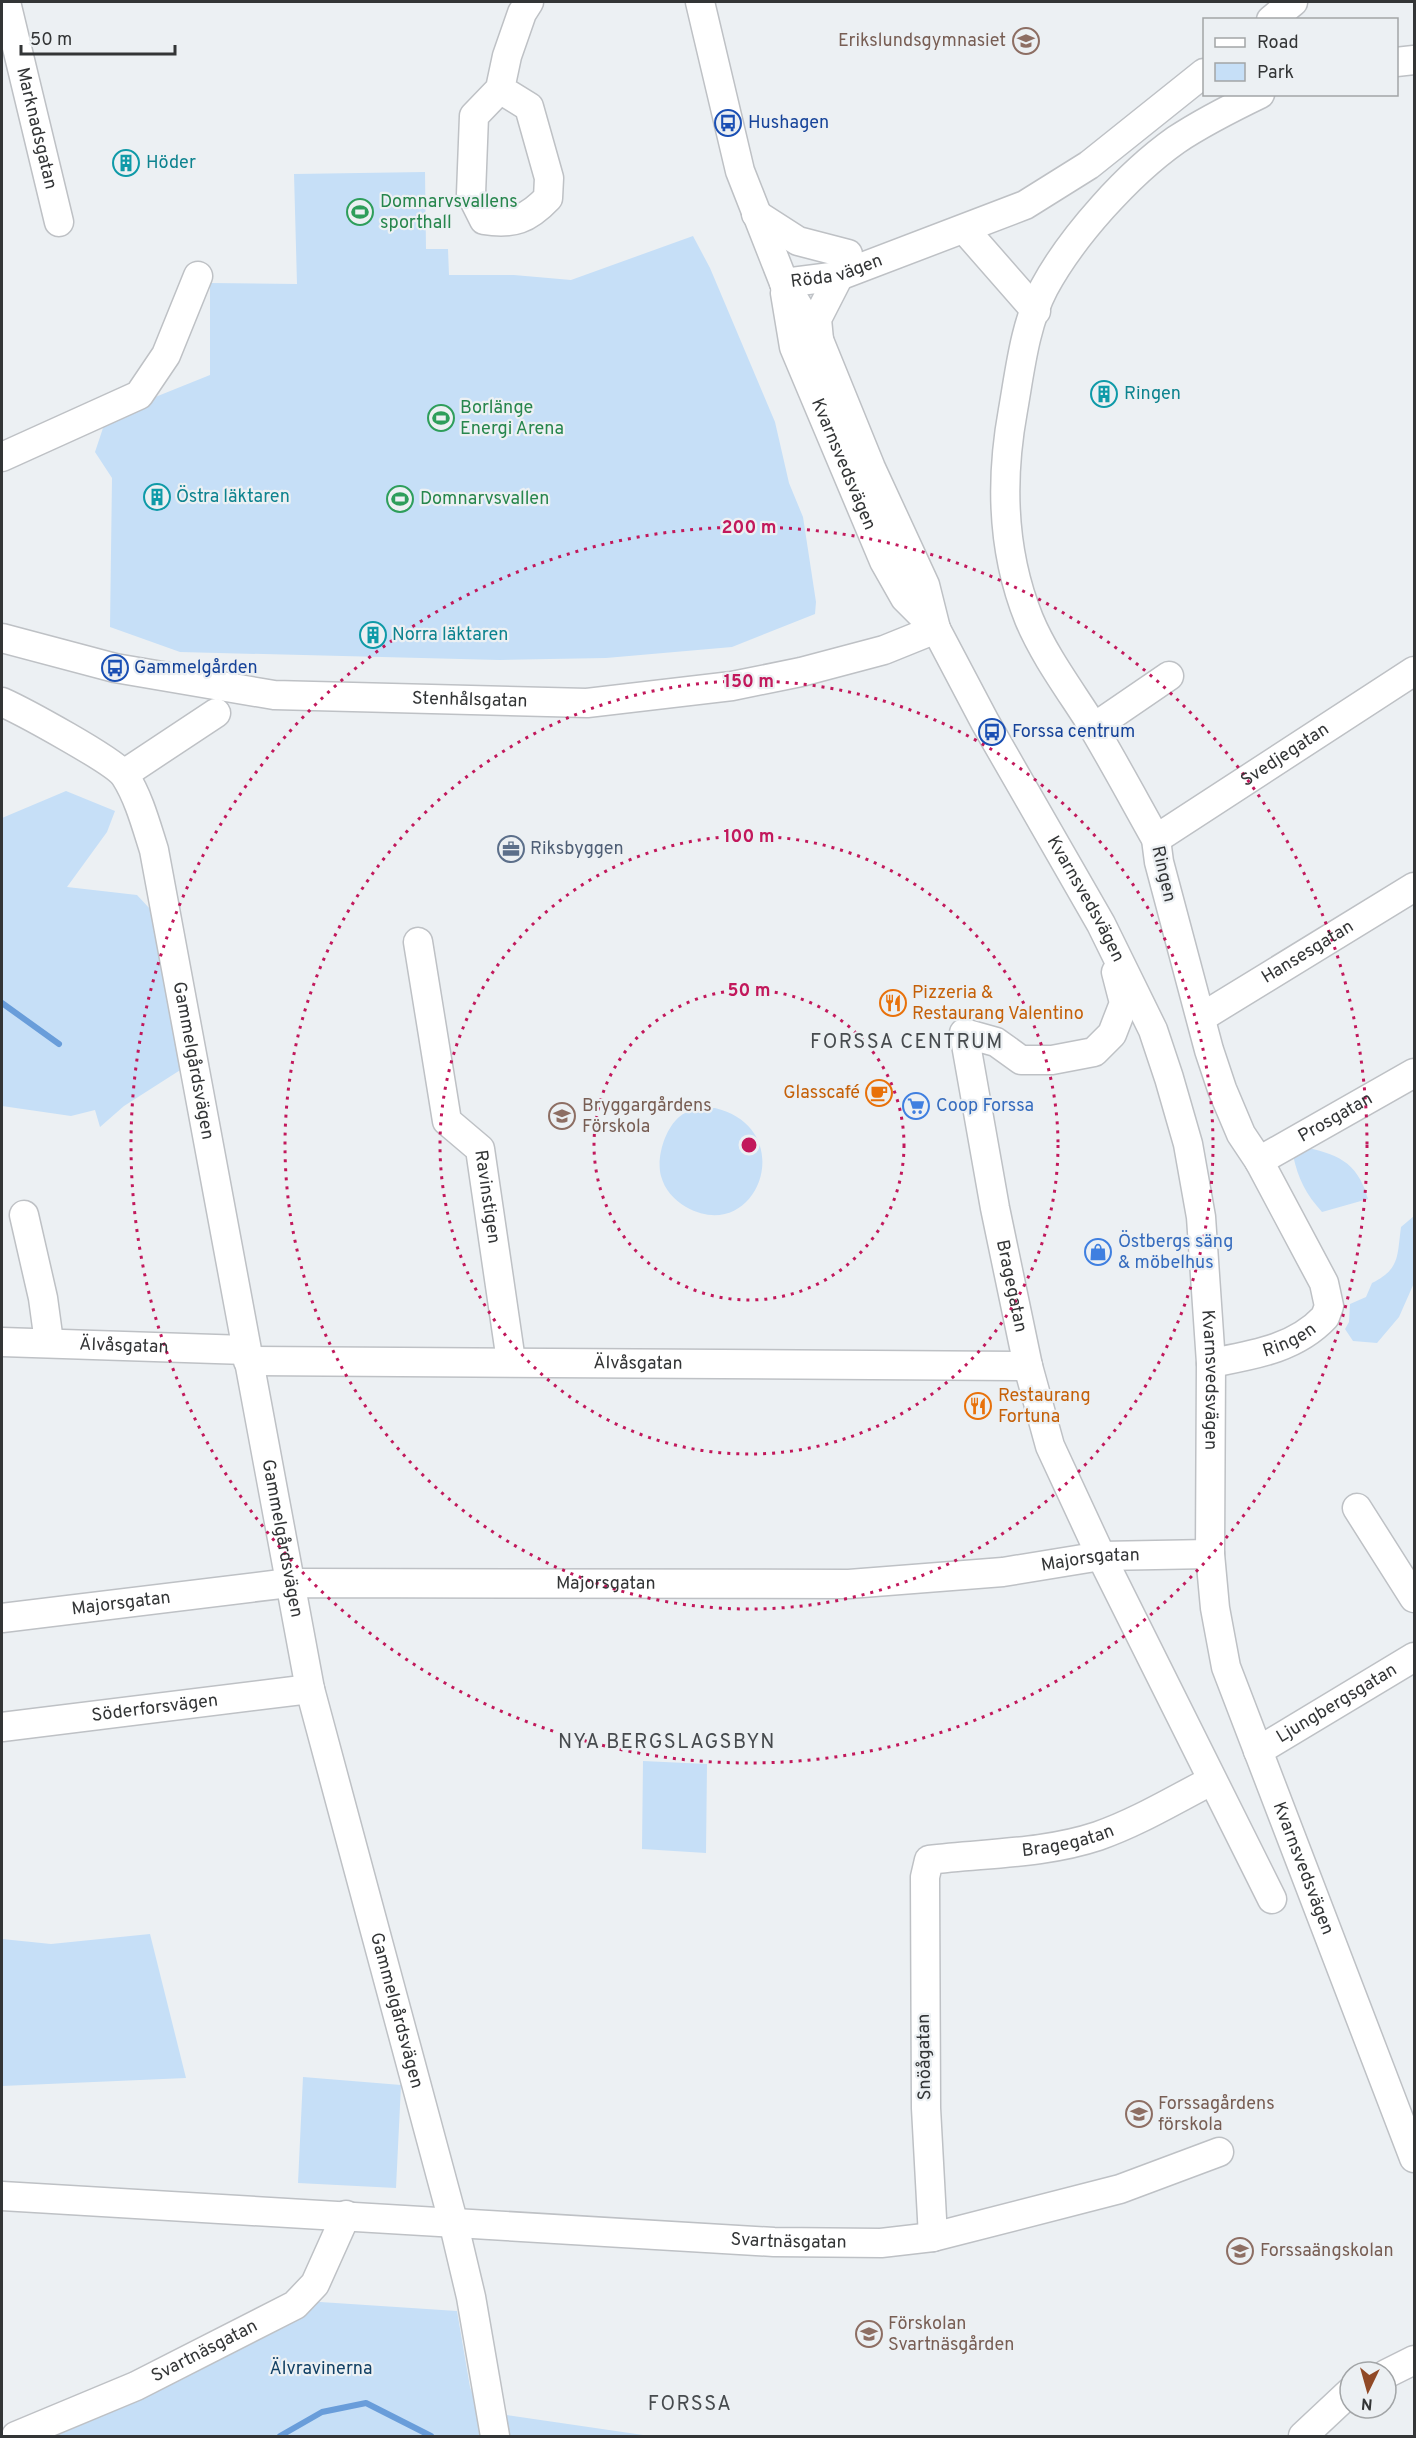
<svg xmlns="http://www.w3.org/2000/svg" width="1416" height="2438" font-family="Overpass,sans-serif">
  <rect width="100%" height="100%" fill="#ecf0f3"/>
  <!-- green -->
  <path fill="#c6dff7" d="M 425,172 L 426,249 L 448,249 L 449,275 L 514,275 L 571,280 L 693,236 L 710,268 L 775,422 L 789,483 L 803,517 L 816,602 L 815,614 L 732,647 L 606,658 L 500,660 L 180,652 L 110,627 L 112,478 L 95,452 L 105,422 L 113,414 L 210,375 L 210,283 L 297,284 L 294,174 Z
    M 66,791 L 115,811 L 107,832 L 67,887 L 137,895 L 165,925 L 185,1067 L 124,1106 L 100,1127 L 95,1110 L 71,1116 L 2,1106 L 2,818 Z
    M 715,1108 C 801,1129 757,1247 686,1207 C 673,1199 665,1190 661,1176 C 656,1158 665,1129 679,1117 C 688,1109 704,1109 715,1108 Z
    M 1300,1146 C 1336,1154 1357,1160 1368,1199 L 1322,1212 C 1306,1194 1298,1179 1293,1155 Z
    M 1414,1216 L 1414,1283 L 1399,1317 L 1377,1343 L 1353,1341 L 1345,1329 L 1349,1322 L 1350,1304 L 1366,1297 L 1372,1283 C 1400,1269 1397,1257 1401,1227 Z
    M 643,1761 L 707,1764 L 706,1853 L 642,1849 Z
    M 150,1934 L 186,2078 L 2,2086 L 2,1939 L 51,1944 Z
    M 303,2077 L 401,2085 L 396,2188 L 298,2183 Z
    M 305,2301 L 457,2311 L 470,2387 L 479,2411 L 650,2436 L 32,2436 Z"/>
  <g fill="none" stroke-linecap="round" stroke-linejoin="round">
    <!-- stream -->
    <path stroke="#699dda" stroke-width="6" d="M 2,1003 L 59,1044
      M 280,2436 L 322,2412 L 366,2403 L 431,2436"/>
    <defs>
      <g id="minor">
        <path id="s1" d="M 6,2 L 59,222"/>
        <path id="s2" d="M 700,2 L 740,171 L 784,283 L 819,340 L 871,468 L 925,585 L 936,629 L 985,722 L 1101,924 L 1153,1030 L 1169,1078 L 1188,1144 L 1201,1217 L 1211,1363 L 1210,1554 L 1215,1608 L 1226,1667 L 1414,2158"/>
        <path d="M 1271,20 L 1293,2"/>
        <path d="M 1396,62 L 1414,60"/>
        <path d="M 500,89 L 529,107 L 549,178 L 548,198 C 528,219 513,225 484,220 L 471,194 L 474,116 L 500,89 L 507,56 L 522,13 L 529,2"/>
        <path d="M 756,214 L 798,241 L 848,254"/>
        <path d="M 965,230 L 1036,311"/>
        <path id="s3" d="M 784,283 L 839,276 L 1025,205 L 1089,165 L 1204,73"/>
        <path id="s4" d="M 785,293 L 794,347 L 884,561 L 905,598 L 936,629"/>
        <path d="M 819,340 L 817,319 L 839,276"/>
        <path d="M 2,457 L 139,395 L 166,355 L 198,276"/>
        <path id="s5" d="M 2,638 L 115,668 L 274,695 L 587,703 L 732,686 L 801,672 L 884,650 L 936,629"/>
        <path id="s6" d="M 2,702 C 22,711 115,761 125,776 C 139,798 146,825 154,850 L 310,1689 L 453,2221 L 471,2297 L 495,2436"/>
        <path d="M 1093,728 L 1169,676"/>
        <path d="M 124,774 L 216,713"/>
        <path id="s7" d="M 1156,839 L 1414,671"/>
        <path id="s8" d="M 418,942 L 447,1121 L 480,1149 L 511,1361"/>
        <path id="s9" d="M 1116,972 L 1124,1003 L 1112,1034 L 1094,1052 L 1052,1060 L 1021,1060 L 996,1042 L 964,1033 L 995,1208 L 1028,1366 L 1050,1446 L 1101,1556 L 1272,1899"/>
        <path id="s10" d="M 1202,1017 L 1414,887"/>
        <path id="s11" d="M 1259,1161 L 1414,1073"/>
        <path d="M 24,1215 L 43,1298 L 49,1342"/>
        <path id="s12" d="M 2,1342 L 246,1350"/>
        <path id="s13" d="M 248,1361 L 1028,1366"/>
        <path id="s14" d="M 1211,1363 C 1253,1355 1295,1349 1325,1317 L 1329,1306 L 1324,1283 L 1259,1161 L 1241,1134 L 1222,1089 L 1209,1050 L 1159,862 L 1156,839 C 1133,798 1111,757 1087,717 C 1067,686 1043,653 1029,619 C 1002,552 1000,481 1013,410 C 1020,370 1025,324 1044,288 C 1072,236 1128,174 1176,140 C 1203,122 1231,108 1260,94"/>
        <path d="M 1357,1508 L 1414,1598"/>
        <path id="s15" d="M 2,1618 L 289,1583 L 849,1584 L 1003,1572 L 1101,1556 L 1210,1554"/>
        <path id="s16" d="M 2,1727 L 310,1689"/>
        <path id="s17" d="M 1258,1751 L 1414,1657"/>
        <path id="s18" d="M 2,2196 L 774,2242 L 881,2243 L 933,2237 L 1120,2189 L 1219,2152"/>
        <path id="s19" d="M 933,2237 L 926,2108 L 925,1877 L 929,1860 C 985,1853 1044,1854 1098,1836 C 1138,1822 1174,1800 1211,1781"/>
        <path d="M 1386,2374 L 1414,2360"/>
        <path id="s20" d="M 16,2436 L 136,2386 L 295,2305 L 315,2284 L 346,2215"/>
        <path d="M 1303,2436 L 1350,2392"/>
      </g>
    </defs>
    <!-- minor casing -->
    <use href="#minor" stroke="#bec1c5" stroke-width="31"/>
    <!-- minor -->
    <use href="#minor" stroke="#fff" stroke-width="28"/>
  </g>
  <!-- distance rings -->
  <g fill="none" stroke="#c2185b" stroke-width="3" stroke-dasharray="3 6">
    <circle cx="749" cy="1145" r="155"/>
    <circle cx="749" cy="1145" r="309"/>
    <circle cx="749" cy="1145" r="464"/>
    <circle cx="749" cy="1145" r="618"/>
  </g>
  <!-- icons -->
  <defs>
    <symbol id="university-ring" viewBox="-11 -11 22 22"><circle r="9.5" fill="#ecf0f3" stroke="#8d6e63" stroke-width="1.5"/><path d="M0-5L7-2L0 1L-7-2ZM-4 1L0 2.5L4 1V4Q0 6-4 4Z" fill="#8d6e63"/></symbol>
    <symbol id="bus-ring" viewBox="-11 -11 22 22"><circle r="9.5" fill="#ecf0f3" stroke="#1a4fb4" stroke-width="1.5"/><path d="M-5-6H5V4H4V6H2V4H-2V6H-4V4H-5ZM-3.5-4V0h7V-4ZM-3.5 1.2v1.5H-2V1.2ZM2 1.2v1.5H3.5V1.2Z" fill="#1a4fb4"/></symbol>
    <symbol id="building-ring" viewBox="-11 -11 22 22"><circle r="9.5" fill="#ecf0f3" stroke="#0f9aa8" stroke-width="1.5"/><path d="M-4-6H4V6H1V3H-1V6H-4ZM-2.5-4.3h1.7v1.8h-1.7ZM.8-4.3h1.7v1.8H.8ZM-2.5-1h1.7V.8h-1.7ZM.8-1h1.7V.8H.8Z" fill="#0f9aa8"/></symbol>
    <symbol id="stadium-ring" viewBox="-11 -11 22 22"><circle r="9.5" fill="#ecf0f3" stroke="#2e9e5b" stroke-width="1.5"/><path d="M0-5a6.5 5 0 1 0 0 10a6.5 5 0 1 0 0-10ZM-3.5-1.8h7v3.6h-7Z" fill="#2e9e5b"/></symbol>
    <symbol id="office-ring" viewBox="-11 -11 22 22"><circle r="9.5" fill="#ecf0f3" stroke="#5c6f8a" stroke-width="1.5"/><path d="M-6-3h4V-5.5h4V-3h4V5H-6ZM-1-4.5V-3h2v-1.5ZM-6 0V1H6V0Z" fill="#5c6f8a"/></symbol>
    <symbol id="restaurant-ring" viewBox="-11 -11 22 22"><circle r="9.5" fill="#ecf0f3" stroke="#e8710a" stroke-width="1.5"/><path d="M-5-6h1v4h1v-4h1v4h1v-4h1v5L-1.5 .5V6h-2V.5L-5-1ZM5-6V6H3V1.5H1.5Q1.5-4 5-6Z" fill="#e8710a"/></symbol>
    <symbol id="cafe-ring" viewBox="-11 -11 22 22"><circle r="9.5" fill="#ecf0f3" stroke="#e8710a" stroke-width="1.5"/><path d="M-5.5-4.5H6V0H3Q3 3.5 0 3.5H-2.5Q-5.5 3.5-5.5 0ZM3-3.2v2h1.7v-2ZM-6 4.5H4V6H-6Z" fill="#e8710a"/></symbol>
    <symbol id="supermarket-ring" viewBox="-11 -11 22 22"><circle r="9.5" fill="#ecf0f3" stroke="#3f7fe0" stroke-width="1.5"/><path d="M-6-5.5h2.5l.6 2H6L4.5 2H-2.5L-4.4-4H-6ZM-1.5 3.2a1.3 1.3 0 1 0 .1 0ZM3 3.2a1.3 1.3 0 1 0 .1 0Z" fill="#3f7fe0"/></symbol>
    <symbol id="school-ring" viewBox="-11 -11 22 22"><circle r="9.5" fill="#ecf0f3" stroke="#8d6e63" stroke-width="1.5"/><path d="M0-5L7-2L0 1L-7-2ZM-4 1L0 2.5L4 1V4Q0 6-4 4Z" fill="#8d6e63"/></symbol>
    <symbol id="shop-ring" viewBox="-11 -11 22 22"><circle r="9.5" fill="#ecf0f3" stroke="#3f7fe0" stroke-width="1.5"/><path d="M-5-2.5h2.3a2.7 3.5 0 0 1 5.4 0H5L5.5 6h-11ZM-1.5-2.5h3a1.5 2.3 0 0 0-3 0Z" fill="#3f7fe0"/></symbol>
  </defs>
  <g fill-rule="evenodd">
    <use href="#university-ring" x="1011" y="26" width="30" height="30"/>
    <use href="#bus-ring" x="713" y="108" width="30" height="30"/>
    <use href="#building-ring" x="111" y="148" width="30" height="30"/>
    <use href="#stadium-ring" x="345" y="197" width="30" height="30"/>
    <use href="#building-ring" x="1089" y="379" width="30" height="30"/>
    <use href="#stadium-ring" x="426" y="403" width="30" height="30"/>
    <use href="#building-ring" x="142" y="482" width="30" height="30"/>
    <use href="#stadium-ring" x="385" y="484" width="30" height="30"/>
    <use href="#building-ring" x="358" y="620" width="30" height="30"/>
    <use href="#bus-ring" x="100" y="653" width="30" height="30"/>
    <use href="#bus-ring" x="977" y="717" width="30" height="30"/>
    <use href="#office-ring" x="496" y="834" width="30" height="30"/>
    <use href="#restaurant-ring" x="878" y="988" width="30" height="30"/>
    <use href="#cafe-ring" x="864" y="1078" width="30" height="30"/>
    <use href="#supermarket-ring" x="901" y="1091" width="30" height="30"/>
    <use href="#school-ring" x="547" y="1101" width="30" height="30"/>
    <use href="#shop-ring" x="1083" y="1237" width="30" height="30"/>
    <use href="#restaurant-ring" x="963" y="1391" width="30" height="30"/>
    <use href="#school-ring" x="1124" y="2099" width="30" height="30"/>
    <use href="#school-ring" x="1225" y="2236" width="30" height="30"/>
    <use href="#school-ring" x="854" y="2319" width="30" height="30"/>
  </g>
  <g text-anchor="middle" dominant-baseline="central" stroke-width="4.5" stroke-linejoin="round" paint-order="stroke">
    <!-- education labels -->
    <g font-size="18" fill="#785e54" stroke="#ecf0f3" text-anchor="start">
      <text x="1006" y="41" text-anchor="end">Erikslundsgymnasiet</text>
      <text x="582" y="1106">Bryggargårdens<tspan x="582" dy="21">Förskola</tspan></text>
      <text x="1158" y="2104">Forssagårdens<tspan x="1158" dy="21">förskola</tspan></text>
      <text x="1260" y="2251">Forssaängskolan</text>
      <text x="888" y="2324">Förskolan<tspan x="888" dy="21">Svartnäsgården</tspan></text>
    </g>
    <!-- transit labels -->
    <g font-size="18" fill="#164399" stroke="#ecf0f3" text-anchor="start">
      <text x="748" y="123">Hushagen</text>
      <text x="134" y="668">Gammelgården</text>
      <text x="1012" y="732">Forssa centrum</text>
    </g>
    <!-- street labels -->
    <g font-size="18" fill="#333536" stroke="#ecf0f3">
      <text stroke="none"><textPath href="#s1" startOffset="130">Marknadsgatan</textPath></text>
      <text stroke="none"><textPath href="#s3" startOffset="54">Röda vägen</textPath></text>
      <text stroke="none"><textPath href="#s4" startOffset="182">Kvarnsvedsvägen</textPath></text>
      <text stroke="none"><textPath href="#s5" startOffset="474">Stenhålsgatan</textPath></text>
      <text stroke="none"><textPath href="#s7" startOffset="154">Svedjegatan</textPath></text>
      <text transform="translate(1163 874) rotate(77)">Ringen</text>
      <text stroke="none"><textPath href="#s2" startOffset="982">Kvarnsvedsvägen</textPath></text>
      <text stroke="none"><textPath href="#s10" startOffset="124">Hansesgatan</textPath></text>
      <text stroke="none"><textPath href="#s6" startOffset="438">Gammelgårdsvägen</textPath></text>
      <text stroke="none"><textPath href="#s11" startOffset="88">Prosgatan</textPath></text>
      <text stroke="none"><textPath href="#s8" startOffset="273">Ravinstigen</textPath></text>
      <text stroke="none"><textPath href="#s9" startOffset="486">Bragegatan</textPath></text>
      <text stroke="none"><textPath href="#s14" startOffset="82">Ringen</textPath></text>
      <text stroke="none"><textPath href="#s12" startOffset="122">Älvåsgatan</textPath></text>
      <text stroke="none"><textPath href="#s13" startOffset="390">Älvåsgatan</textPath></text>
      <text stroke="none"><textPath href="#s2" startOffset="1486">Kvarnsvedsvägen</textPath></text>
      <text stroke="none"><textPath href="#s6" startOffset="924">Gammelgårdsvägen</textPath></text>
      <text stroke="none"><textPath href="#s15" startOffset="1092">Majorsgatan</textPath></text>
      <text stroke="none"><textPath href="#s15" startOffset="606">Majorsgatan</textPath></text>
      <text stroke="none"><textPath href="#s15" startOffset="120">Majorsgatan</textPath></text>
      <text stroke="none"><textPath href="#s17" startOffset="92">Ljungbergsgatan</textPath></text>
      <text stroke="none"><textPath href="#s16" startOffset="154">Söderforsvägen</textPath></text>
      <text stroke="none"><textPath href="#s19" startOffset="518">Bragegatan</textPath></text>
      <text stroke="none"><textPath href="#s2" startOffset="1990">Kvarnsvedsvägen</textPath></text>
      <text stroke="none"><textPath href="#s6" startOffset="1410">Gammelgårdsvägen</textPath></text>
      <text transform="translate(925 2057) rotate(-91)">Snöågatan</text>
      <text stroke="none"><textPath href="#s18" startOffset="788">Svartnäsgatan</textPath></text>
      <text stroke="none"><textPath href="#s20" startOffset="207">Svartnäsgatan</textPath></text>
    </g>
    <!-- culture labels -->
    <g font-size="18" fill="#0d838f" stroke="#ecf0f3" text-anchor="start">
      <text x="146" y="163">Höder</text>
      <text x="1124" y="394">Ringen</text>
      <text x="176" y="497">Östra läktaren</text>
      <text x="392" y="635">Norra läktaren</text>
    </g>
    <!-- leisure labels -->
    <g font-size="18" fill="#27864d" stroke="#ecf0f3" text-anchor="start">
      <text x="380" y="202">Domnarvsvallens<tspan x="380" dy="21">sporthall</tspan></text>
      <text x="460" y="408">Borlänge<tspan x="460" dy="21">Energi Arena</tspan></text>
      <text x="420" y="499">Domnarvsvallen</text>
    </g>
    <!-- service labels -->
    <g font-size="18" fill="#4e5e75" stroke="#ecf0f3" text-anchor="start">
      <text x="530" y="849">Riksbyggen</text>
    </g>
    <!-- food labels -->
    <g font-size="18" fill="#c56008" stroke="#ecf0f3" text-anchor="start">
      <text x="912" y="993">Pizzeria &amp;<tspan x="912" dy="21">Restaurang Valentino</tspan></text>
      <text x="860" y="1093" text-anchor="end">Glasscafé</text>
      <text x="998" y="1396">Restaurang<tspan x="998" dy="21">Fortuna</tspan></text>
    </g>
    <!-- shop labels -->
    <g font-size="18" fill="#366cbe" stroke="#ecf0f3" text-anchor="start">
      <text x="936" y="1106">Coop Forssa</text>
      <text x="1118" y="1242">Östbergs säng<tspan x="1118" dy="21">&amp; möbelhus</tspan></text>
    </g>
    <!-- park labels -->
    <g font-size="18" fill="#114065" stroke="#ecf0f3">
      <text x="321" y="2369">Älvravinerna</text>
    </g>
    <!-- neighbourhood labels -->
    <g font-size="20" letter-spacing="1.5" fill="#474b4e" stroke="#ecf0f3">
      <text x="907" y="1043">FORSSA CENTRUM</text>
      <text x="667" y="1743">NYA BERGSLAGSBYN</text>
      <text x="690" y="2405">FORSSA</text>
    </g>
  </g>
  <circle cx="749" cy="1145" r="9" fill="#c2185b" stroke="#ecf0f3" stroke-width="3"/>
  <g font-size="18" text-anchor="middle" font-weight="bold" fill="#c2185b" stroke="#ecf0f3" stroke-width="4.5" stroke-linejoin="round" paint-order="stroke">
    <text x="749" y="533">200 m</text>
    <text x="749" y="687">150 m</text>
    <text x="749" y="842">100 m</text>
    <text x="749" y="996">50 m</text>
  </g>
  <!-- border -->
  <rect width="1416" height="2438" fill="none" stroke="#333536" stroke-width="6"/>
  <!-- legend -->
  <rect x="1203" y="18" width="195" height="78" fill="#ecf0f3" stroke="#a2a5a7" stroke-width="1.5"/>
  <rect x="1215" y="38" width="30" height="9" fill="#ffffff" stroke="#a2a5a7" stroke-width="1.5"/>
  <text x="1257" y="48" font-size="18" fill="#333536">Road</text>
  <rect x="1215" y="63" width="30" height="18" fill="#c6dff7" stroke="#a2a5a7" stroke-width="1.5"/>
  <text x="1257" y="78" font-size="18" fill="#333536">Park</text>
  <!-- north arrow -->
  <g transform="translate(1368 2390) rotate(185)"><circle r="28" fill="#ecf0f3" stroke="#a2a5a7" stroke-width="1.5"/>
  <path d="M0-4.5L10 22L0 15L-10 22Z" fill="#904926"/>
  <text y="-9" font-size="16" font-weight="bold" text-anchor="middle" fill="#333536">N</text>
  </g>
  <!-- scale -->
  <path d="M21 45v9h154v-9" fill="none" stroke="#333536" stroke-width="3"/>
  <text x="30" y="45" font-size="18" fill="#333536" stroke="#ecf0f3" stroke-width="4.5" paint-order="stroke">50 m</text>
</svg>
